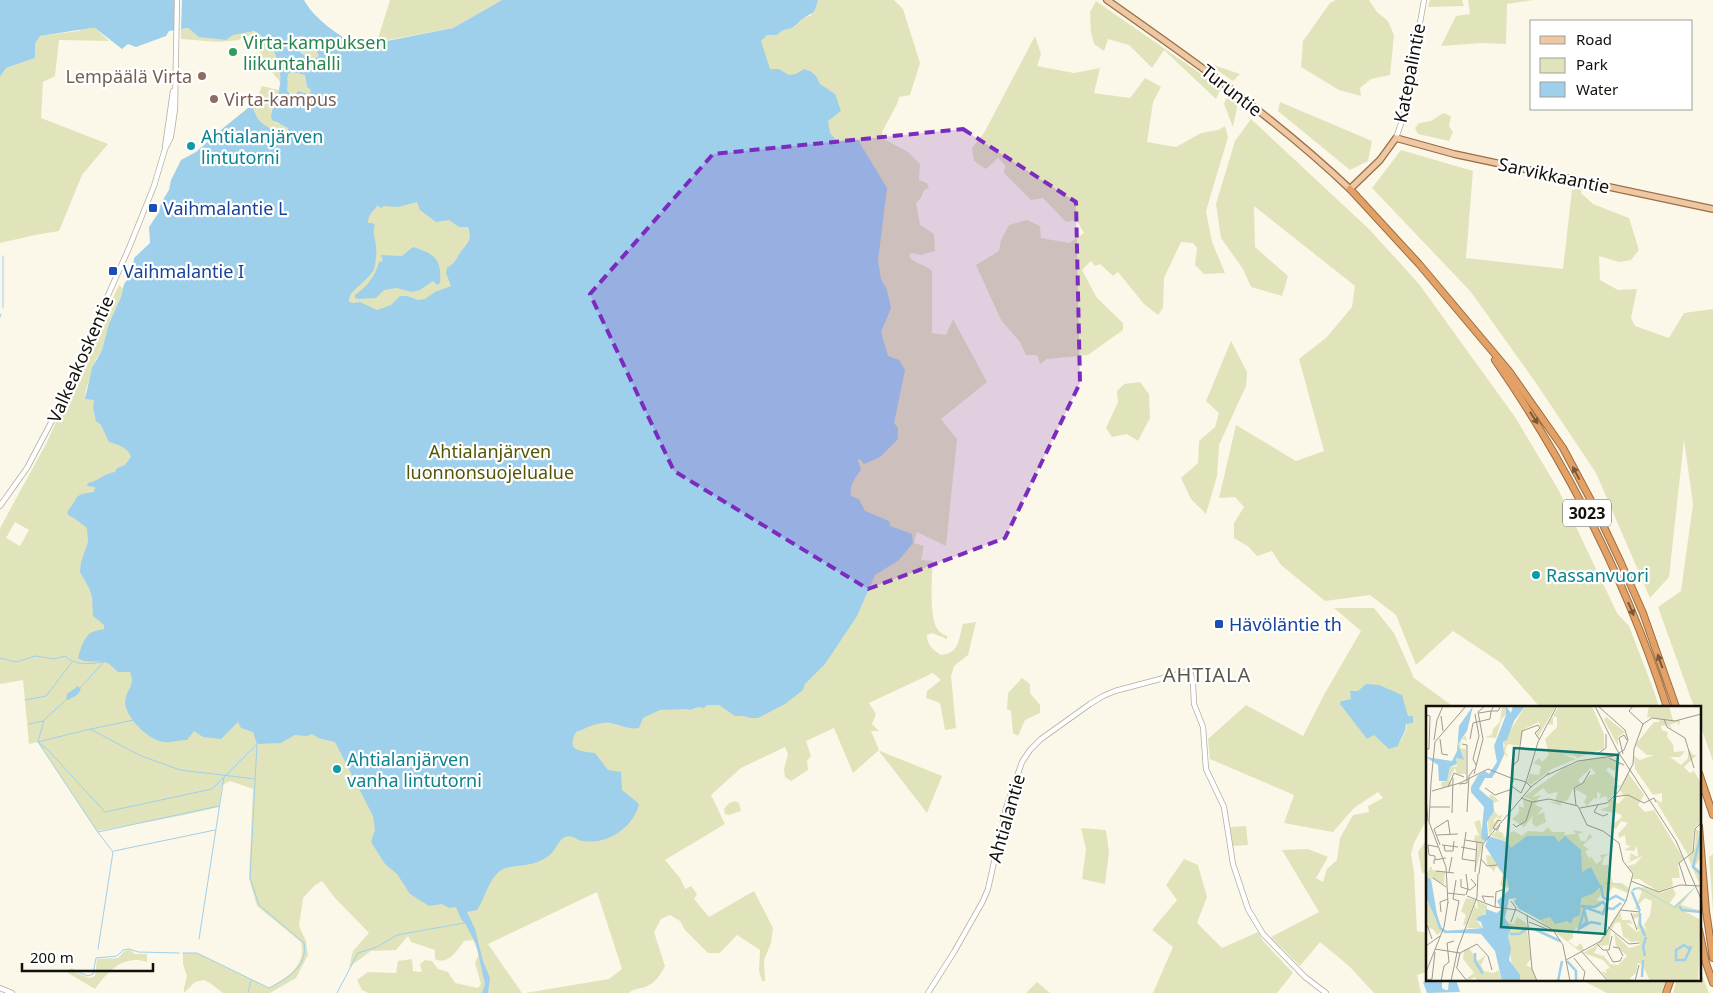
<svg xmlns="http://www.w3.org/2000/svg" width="1713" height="993" font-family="'Noto Sans',sans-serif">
  <rect width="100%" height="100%" fill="#fbf8e9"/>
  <!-- green -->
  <path fill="#e1e4bb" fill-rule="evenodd" d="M 390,0 L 502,0 L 453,28 L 377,42 Z
    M 818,0 L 894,0 L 903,9 L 920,63 L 910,95 L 899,97 L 897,104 L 882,132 L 884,139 L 908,152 L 920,164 L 919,180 L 927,183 L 929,188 L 924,190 L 921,198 L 916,203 L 920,225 L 934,234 L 935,251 L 921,255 L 911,253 L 909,256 C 914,264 925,264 932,271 L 932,333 L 946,335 L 953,319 L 987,382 L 941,419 L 957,439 L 946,546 L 917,532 L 914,543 L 924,546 L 921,560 L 933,561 C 932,576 928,623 940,632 C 942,634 945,635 947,636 L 947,639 L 932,633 L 927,635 C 927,645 933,650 941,655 C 960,653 958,640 963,624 L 976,622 L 968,655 L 954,666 L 951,676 L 956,728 L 945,730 L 940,703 L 926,698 L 927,691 L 941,680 L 933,673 L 869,703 L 876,714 L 872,724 L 879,731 L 871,731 L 879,750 L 853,773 L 834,728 L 806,741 L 811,756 L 807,761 L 808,770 L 791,781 L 785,777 L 784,769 L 788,754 L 785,747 L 741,768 L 711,795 L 725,824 L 665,860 L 680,878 L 685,889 L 691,886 L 697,894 L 694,899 L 709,917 L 754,891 L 773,928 L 771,943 L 764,960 L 765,981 L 762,981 L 759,971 L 760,950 L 737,935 L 720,953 L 708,953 L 685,930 L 680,921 L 670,915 L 661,919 L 654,932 L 665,966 C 660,975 656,983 645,987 C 639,989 634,988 629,993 L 525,993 L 609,979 L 622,969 L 597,892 L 488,944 L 522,993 L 368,993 L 362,990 L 357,980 L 368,972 L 396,973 L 398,961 L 412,959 L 413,971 L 422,972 L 420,964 L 425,960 L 432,961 L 438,969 L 448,972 L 455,983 L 478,988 L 481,984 L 475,963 L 479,954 L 473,940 L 464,941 C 458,950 447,966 435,959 L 435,950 L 411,942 L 408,936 L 396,950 L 371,951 L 349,967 L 353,951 L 369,933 L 335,898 L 322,881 L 314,886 L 303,898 L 299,926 L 306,941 L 308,955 L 296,978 L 270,993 L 223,993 L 210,983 L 204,980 L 195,982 L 184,993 L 184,988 L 187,976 L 183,964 L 183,953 L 197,953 L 269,988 C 287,978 307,965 301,942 L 257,906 L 249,878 L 253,789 L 230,781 L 222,785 L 219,807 L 179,816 L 97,831 L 38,742 L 29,744 L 23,680 L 0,684 L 0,528 L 46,444 L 119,285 L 123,289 L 121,297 L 102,350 L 96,359 L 84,396 L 255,112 L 253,108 L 262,86 L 279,90 L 271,113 L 276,123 L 285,126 L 289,129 L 763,38 L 767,35 L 796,26 L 803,18 L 810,16 L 815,10 ZM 15,522 L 29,530 L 20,546 L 6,538 Z
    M 1336,0 L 1369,0 L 1377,12 L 1388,21 L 1394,35 L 1390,75 L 1371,79 L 1360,88 L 1361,96 L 1339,90 L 1301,67 L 1303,41 L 1330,3 Z
    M 1430,0 L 1462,0 L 1464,6 L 1428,7 Z
    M 1468,0 L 1533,0 L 1507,4 L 1506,44 L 1483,43 L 1441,46 L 1456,16 L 1470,14 Z
    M 1096,1 L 1221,88 L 1216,99 L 1164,50 L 1152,68 L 1129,45 L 1108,39 L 1104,51 L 1094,44 L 1091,32 L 1090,12 Z
    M 85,28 L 95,28 L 109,41 L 59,40 L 55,76 L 43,82 L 41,118 L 108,144 L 82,175 L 59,231 L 35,235 L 0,243 L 0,77 L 6,68 L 35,58 L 35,44 L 40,36 L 78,31 Z
    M 188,28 C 202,39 214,41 232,35 C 238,33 245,31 251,31 C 262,32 275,53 279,63 C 281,69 281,76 280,82 L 272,72 L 264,71 C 262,57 261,47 251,36 L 243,36 L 239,40 L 219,42 L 181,39 L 181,29 Z
    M 300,36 L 317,44 L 319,56 L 317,59 C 306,59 301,54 296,45 L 297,37 Z
    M 1035,36 L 1041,54 L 1037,66 L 1074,73 L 1100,68 L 1094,93 L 1130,98 L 1145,78 L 1161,87 L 1153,102 L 1147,142 L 1176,147 L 1201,133 L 1218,130 L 1225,126 L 1228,137 L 1206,211 L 1212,242 L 1225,273 L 1204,274 L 1195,265 L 1197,248 L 1193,243 L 1181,242 L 1164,278 L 1163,308 L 1158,315 L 1144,304 L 1118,272 L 1113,276 L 1100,264 L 1095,266 L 1091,261 L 1082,270 L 1097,298 L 1123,323 L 1123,330 L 1088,355 L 1047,359 L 1040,364 L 1037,355 L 1026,355 L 1020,342 L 1001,320 L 976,265 L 999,251 L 1001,240 L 1009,225 L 1027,220 L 1040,226 L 1041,238 L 1069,243 L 1084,233 L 1076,220 L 1066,222 L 1043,198 L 1031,200 L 1004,173 L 1005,165 L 998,158 L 986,169 L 974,161 L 972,148 L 984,133 Z
    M 1207,63 L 1240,74 L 1233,81 Z
    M 292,72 L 305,75 L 307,87 L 311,90 L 310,93 L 307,94 L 297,93 L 294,97 L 292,97 L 287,90 C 289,84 286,78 289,73 Z
    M 1227,97 L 1238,103 L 1233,127 L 1224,104 Z
    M 1280,102 L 1372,141 L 1368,161 L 1350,170 L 1278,111 Z
    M 1443,113 L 1451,116 L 1449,126 L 1453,132 L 1449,141 L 1418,134 L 1415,128 L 1419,123 L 1431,121 Z
    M 1251,119 L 1370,230 L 1419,284 L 1515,417 L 1558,489 L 1617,613 L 1629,626 L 1654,691 L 1659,707 L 1540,707 L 1501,663 L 1453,631 L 1416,665 L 1396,615 L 1370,595 L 1325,601 L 1281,565 L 1272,551 L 1257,556 L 1249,547 L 1234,538 L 1234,523 L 1244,507 L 1235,497 L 1219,498 L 1236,425 L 1296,461 L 1324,451 L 1299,359 L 1327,337 L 1352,307 L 1355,286 L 1254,206 L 1255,247 L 1288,276 L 1282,296 L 1251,287 L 1243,269 L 1221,238 L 1216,204 L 1235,141 Z
    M 1401,150 L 1473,171 L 1466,258 L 1563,269 L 1572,190 L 1582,188 L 1581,193 L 1593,204 L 1629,218 L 1639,250 L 1631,260 L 1619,262 L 1599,256 L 1600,280 L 1618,290 L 1637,289 L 1631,318 L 1635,326 L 1669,338 L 1684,313 L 1713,309 L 1713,761 L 1699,722 L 1699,707 L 1694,707 L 1658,607 L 1681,591 L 1693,504 L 1684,440 L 1669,577 L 1650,598 L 1596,473 L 1536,383 L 1471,292 L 1372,188 Z
    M 1231,341 L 1247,372 L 1246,386 L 1219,445 L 1217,476 L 1206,514 L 1191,499 L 1181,478 L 1198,463 L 1199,441 L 1215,427 L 1219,413 L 1206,401 Z
    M 1140,382 L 1149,394 L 1150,418 L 1138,441 L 1127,434 L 1112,437 L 1106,428 L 1118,402 L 1117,391 L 1124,384 Z
    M 1334,608 L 1374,608 L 1394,633 L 1414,678 L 1454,707 L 1427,707 L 1427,817 L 1426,821 L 1414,843 L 1411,854 L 1414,872 L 1417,931 L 1427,933 L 1427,972 L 1417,975 L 1421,993 L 1374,993 L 1349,966 L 1320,942 L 1300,966 L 1271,937 L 1319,912 L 1282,850 L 1308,849 L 1328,857 L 1316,878 L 1323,882 L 1327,869 L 1337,860 L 1340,838 L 1353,815 L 1369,812 L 1368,806 L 1383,798 L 1378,792 L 1354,808 L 1333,832 L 1284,823 L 1294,795 L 1210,759 L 1208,739 L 1246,705 L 1303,736 L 1325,693 L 1361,631 ZM 1352,699 L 1406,712 C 1409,720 1406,735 1400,741 C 1397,744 1391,745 1387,746 L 1374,734 L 1367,738 L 1341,701 Z
    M 1022,678 L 1030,684 L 1030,693 L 1040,705 L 1040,713 L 1025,720 L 1018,736 L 1013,733 L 1011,711 L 1007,709 L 1008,693 Z
    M 880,751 L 942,776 L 927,813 L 879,751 Z
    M 735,801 L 739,803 L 741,811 L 729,815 L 725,814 L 724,809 L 729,803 Z
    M 1246,826 L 1248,845 L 1233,846 L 1230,827 Z
    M 1081,828 L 1106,830 L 1109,852 L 1105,884 L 1082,879 L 1086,849 Z
    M 1427,839 L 1427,874 L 1422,873 L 1418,852 Z
    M 1713,854 L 1713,911 L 1709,857 Z
    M 1184,859 L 1198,865 L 1207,897 L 1197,923 L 1222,948 L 1258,932 L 1263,941 L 1293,973 L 1277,993 L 1153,993 L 1173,947 L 1152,930 L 1177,900 L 1166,885 Z
    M 130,950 L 135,954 L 147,954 L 147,962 C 124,954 108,971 95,989 L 68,973 L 68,969 L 89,978 L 95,976 L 97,959 L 118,958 L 124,951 Z
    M 1699,967 L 1709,993 L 1673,993 L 1677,979 L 1699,979 Z
    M 1580,979 L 1667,979 L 1661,993 L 1607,993 Z
    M 1037,982 L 1050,993 L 1026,993 Z"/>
  <!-- water -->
  <path fill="#9fd0eb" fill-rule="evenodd" d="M 0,0 L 304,0 C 312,15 331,30 346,39 C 351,42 356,44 361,46 L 453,28 L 502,0 L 818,0 C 814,15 815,11 804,18 C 800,20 798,24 795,26 C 787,31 784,27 777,35 L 767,35 L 761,41 L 770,69 L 779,69 L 789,75 L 796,74 L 804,69 C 813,71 817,76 820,84 L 835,94 L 841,111 L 828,121 L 830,133 L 837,141 L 858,140 L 887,188 L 878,261 L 881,279 L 887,290 L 891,308 L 881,332 L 888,356 L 899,360 L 905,370 L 894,423 L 898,428 L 898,439 L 880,457 L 864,464 L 860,459 L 858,460 L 861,470 C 855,477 849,487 851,496 L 859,499 L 865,511 L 889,521 L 890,526 L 912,534 L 913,543 L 899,560 L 875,575 L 857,616 L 825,664 L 805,684 L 803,690 L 785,704 L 758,718 L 750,718 L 744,716 L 735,716 L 719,705 L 707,705 L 704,708 L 698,707 L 690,710 L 686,709 L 660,710 L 643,718 L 639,728 C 629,730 621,725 611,723 C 598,721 587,728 576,732 C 566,751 579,751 595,753 L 608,770 L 621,772 L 622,790 L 637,802 L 639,805 C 632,829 606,845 583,841 C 576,840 572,834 565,837 C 557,841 556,853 544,859 C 533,865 523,865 511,867 C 490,869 487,896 477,910 L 467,912 L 475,929 L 483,961 L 490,978 L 488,993 L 482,993 L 485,984 L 476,944 L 466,925 L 461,919 L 456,907 L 449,908 L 442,904 L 429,906 L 410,894 L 397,874 L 385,864 L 371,842 L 375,830 L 373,816 L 335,742 L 318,738 L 312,734 L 307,736 L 295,735 L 281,743 L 257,744 L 253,732 L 241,728 L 238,722 L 221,739 L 203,737 L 194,731 L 187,740 C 180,740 171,743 164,742 C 149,741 125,717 125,702 C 126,689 136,686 130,672 L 118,672 C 113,668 110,663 104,662 C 95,660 86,664 78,658 C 80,650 84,636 92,632 C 95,631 100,630 104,629 L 104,625 L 93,616 L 92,597 L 89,588 L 80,572 L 81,562 L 88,542 L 87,528 L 74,518 L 69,516 L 67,512 C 80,497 71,495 94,492 L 95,487 L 87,486 L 88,483 C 99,481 102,474 115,472 L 117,468 L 125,465 L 131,457 C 129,448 117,444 109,442 L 101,425 L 96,421 L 93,408 L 94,400 L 85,399 L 92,368 L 102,350 L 109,324 L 121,297 L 124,284 L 133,272 L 134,258 L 150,243 L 149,227 L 159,212 L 161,203 L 169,190 L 171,180 L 181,160 L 196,152 L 222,129 L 248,108 L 253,108 C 255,112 256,116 258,119 C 264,127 277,132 287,135 L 289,133 L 288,128 L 272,120 L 271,116 C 272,107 277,99 279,90 C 284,68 274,42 254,31 L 233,35 L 226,40 L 199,37 L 188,28 L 169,31 L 166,36 L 136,47 L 128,44 L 122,49 L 95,28 L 91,28 L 40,36 L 35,44 L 35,58 L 6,68 L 0,77 ZM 301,36 L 317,44 L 316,50 L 319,56 L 314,59 L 308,55 L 306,57 L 300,52 L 296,45 L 298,37 ZM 292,72 L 305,75 L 307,87 L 311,90 L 310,93 L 307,94 L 298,91 L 294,97 L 292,97 L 287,90 C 289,84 286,78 289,73 ZM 417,202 L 420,210 L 436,222 L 449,220 L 459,227 L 468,227 C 472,238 469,242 463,249 C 457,256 457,262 447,268 L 446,273 L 451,286 L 435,292 L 425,299 L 418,300 L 407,296 L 400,296 L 391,305 L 377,310 L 360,302 L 354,303 L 349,302 C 347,291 369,281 374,269 C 376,262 377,252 376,245 C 375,237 372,233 375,225 L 372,223 L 368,223 C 368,217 371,212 376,208 L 377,205 L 381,208 L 384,206 L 398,207 Z
    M 413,247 C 435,254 442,259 440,283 L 437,285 L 433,281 L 420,290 L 412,292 L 397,288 L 384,290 L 376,298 L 359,299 L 355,298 L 355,295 C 366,288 376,275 379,262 L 383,261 L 381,255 L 402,256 Z
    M 1366,684 L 1379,685 L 1402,695 L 1408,716 L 1413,716 L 1413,723 L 1406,724 C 1406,734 1400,738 1398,746 L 1389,749 L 1374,735 L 1367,739 L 1340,704 L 1341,701 L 1351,699 L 1350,691 L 1358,691 Z
    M 78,686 L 81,690 L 77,695 L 68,700 L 66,700 L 67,694 Z
    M 1431,979 L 1442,979 L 1442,988 L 1445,990 L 1448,990 L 1449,979 L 1456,979 L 1460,992 L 1427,993 L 1423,982 Z"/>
  <!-- pier -->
  <path fill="#fbf8e9" d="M 174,0 L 182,0 L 181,29 L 174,30 Z"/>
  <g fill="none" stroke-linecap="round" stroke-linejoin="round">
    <!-- stream -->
    <path stroke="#9fd0eb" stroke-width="1" d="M 3,308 L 3,256
      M 0,317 L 1,314
      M 0,658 L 16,662 L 35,656 L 54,659 L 65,656 C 76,666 89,664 104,662
      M 79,689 L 104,662
      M 67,699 L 44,720 L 38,742 L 48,750 L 105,812 L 212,789 L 223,778
      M 25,700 L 46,696 L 72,662
      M 29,724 L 43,721
      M 91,729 L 134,720
      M 98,832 L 219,806
      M 114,851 L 215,830
      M 199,939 L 224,777 L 256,745
      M 98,949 L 113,852 L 97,831 L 38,742 L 90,729 L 139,755 L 180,770 L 255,779
      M 183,953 L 197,953 L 269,988 C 288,978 308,967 304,943 L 259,905 L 250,878 L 257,744
      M 71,969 L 88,976 L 93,974 L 96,958 L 117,956 L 123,950 L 129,949 L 138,952 L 179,953
      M 248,993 L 251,981
      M 337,993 L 358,953 L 377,947 L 397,935 L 464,923"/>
    <defs>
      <path id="minor" d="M 1396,138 L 1404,115 L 1424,0
        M 165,147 L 173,91
        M 0,506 L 27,468 L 54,417 L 129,248 L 154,186 L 165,149 L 171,137 L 175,109 L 177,0
        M 0,988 L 12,993
        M 928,993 L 954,952 L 983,901 L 988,889 L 1006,808 L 1022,762 L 1030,750 L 1041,739 L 1090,704 L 1103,696 L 1115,691 L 1190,671 L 1193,683 L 1194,704 L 1203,727 L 1206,769 L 1224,807 L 1233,864 L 1248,909 L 1263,934 L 1305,977 L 1326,993"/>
      <path id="major" d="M 1107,0 C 1191,59 1275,118 1350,189 L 1380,160 L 1396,138 L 1454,154 L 1713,209"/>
      <path id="highway" d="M 1350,189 L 1419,264 L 1509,371 L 1563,448 L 1596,510 L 1621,563 L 1643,613 L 1676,707
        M 1495,360 C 1569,467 1627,583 1667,707
        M 1699,773 L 1713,815
        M 1699,826 L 1706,911 L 1713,958
        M 1699,930 L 1706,963 L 1713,983
        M 1666,993 L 1671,979"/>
    </defs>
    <!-- minor casing -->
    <use href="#minor" stroke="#b2aea1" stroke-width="6"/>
    <!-- major casing -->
    <use href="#major" stroke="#9a6e46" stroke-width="8"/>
    <!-- highway casing -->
    <use href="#highway" stroke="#9a6e46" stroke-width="8"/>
    <!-- minor -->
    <use href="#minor" stroke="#fff" stroke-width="4.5"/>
    <!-- major -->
    <use href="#major" stroke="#eec7a3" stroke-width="5.5"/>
    <!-- highway -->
    <use href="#highway" stroke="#e3a165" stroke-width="6"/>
  </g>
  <!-- one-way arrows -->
  <defs><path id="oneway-solid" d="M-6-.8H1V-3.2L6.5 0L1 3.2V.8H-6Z" transform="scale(1.25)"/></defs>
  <g fill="#7a5838">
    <use href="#oneway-solid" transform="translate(1534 418) rotate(57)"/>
    <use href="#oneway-solid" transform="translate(1576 473) rotate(-118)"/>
    <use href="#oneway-solid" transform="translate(1631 609) rotate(67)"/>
    <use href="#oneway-solid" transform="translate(1660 661) rotate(-110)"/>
  </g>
  <!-- marked area -->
  <path fill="#7b2cbf" fill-opacity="0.2" stroke="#7b2cbf" stroke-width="4" stroke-dasharray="10 6" stroke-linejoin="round" d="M 963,129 L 1076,202 L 1080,383 L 1005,538 L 868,589 L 674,471 L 590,294 L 713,154 Z"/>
  <!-- markers -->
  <circle fill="#2e9e5b" stroke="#fff" stroke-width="2" cx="233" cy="52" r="5"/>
  <g fill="#8d6e63" stroke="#fff" stroke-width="2">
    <circle cx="202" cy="76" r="5"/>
    <circle cx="214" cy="99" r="5"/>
  </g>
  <g fill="#0f9aa8" stroke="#fff" stroke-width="2">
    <circle cx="191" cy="146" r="5"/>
    <circle cx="1536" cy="575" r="5"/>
    <circle cx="337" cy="769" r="5"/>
  </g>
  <g fill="#1a4fb4" stroke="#fff" stroke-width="2">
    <rect x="148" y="203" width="10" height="10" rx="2.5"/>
    <rect x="108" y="266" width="10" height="10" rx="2.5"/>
    <rect x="1214" y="619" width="10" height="10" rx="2.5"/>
  </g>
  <g text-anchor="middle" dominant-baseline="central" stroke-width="4.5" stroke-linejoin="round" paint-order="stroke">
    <!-- shield labels -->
    <rect fill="#fff" stroke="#585854" stroke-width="1" x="1563" y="499.5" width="48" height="27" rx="4"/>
    <g font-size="16" font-weight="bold" fill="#11100b">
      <text x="1587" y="513">3023</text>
    </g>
    <!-- leisure labels -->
    <g font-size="18" fill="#27864d" stroke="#fff" text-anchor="start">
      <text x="243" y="42">Virta-kampuksen<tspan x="243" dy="21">liikuntahalli</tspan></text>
    </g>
    <!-- street labels -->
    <g font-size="18" fill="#11100b" stroke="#fff">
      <text transform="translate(1409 73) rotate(-79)">Katepalintie</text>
      <text transform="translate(1232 90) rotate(38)">Turuntie</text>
      <text transform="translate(1554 175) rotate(12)">Sarvikkaantie</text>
      <text transform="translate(80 359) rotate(-66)">Valkeakoskentie</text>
      <text transform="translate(1006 818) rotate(-74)">Ahtialantie</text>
    </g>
    <!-- education labels -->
    <g font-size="18" fill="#785e54" stroke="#fff" text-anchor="end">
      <text x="192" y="76">Lempäälä Virta</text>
      <text x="224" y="99" text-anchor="start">Virta-kampus</text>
    </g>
    <!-- culture labels -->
    <g font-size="18" fill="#0d838f" stroke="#fff" text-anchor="start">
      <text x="201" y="136">Ahtialanjärven<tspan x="201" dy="21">lintutorni</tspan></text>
      <text x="1546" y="575">Rassanvuori</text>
      <text x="347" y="759">Ahtialanjärven<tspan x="347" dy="21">vanha lintutorni</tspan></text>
    </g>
    <!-- transit labels -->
    <g font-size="18" fill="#164399" stroke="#fff" text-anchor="start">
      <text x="163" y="208">Vaihmalantie L</text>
      <text x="123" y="271">Vaihmalantie I</text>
      <text x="1229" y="624">Hävöläntie th</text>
    </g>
    <!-- park labels -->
    <g font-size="18" fill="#545605" stroke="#fff">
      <text x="490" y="451">Ahtialanjärven<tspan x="490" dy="21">luonnonsuojelualue</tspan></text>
    </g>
    <!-- quarter labels -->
    <g font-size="20" letter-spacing="1" fill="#5b584c" stroke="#fff">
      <text x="1207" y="674">AHTIALA</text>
    </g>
  </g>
  <!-- overview -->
  <g transform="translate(1426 706)">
    <rect width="275" height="275" fill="#fbf8e9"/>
    <path d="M 76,0 L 80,0 L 80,9 L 76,12 L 70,32 L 59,31 L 66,29 L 67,23 L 74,16 ZM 99,0 L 130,0 L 112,31 L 110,26 L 114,23 L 113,16 L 98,23 L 93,40 L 82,38 L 79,45 L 82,51 L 76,47 L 79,39 L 77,37 ZM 133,0 L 166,0 L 178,28 L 178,43 L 151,52 L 149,50 L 136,48 L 150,53 L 126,63 L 105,79 L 101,76 L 104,68 L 113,69 L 115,60 L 107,57 L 113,52 L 116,56 L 123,49 L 119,33 L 131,21 L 131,11 L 127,10 L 127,19 L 122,18 ZM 223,0 L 243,0 L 247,14 L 254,14 L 253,20 L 251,16 L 244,19 L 246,23 L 241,19 L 235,20 L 236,24 L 242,26 L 241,31 L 247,38 L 248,46 L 259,45 L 254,51 L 244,51 L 255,59 L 262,52 L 262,42 L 267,49 L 271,49 L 258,61 L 264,67 L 268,65 L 275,78 L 275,116 L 268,123 L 266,145 L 262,149 L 230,95 L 229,93 L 236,97 L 236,87 L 227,89 L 209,63 L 208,50 L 214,54 L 228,49 L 221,49 L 209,39 L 228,16 L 233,16 L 234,13 L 221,11 ZM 180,11 L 199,26 L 192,31 L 192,40 L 178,14 ZM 39,29 L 41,35 L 36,33 L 34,42 L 40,43 L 40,68 L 31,68 L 29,62 L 23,74 L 26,79 L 16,82 L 15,76 L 21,75 L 24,61 L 31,60 L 30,52 L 37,54 L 32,38 ZM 177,51 L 190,54 L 203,65 L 194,58 L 188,65 L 182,61 L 180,64 L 189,73 L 187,80 L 195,79 L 182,95 L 180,90 L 173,93 L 175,88 L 171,86 L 171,93 L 168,92 L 161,100 L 158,96 L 161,90 L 151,84 L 149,86 L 149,82 L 156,78 L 164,69 L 170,68 L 165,62 L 152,74 L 155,78 L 147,82 L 142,94 L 134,97 L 136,100 L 120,95 L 134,97 L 129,95 L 132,86 L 122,88 L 117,82 L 106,91 L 116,89 L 109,95 L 97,91 L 138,62 L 160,53 ZM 202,67 L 218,89 L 212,99 L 219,106 L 228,104 L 257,152 L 252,159 L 254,172 L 246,172 L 247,180 L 233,186 L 213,173 L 207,173 L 208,168 L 201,160 L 209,158 L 217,150 L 199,158 L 205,154 L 202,151 L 205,152 L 204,147 L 212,151 L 211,140 L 208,145 L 198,144 L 205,140 L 200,139 L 199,129 L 193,132 L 192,128 L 202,117 L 195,115 L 190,123 L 188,122 L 185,120 L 196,111 L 194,108 L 174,104 L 183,100 L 182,96 L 186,93 L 192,98 L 199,91 L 192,86 L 199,89 L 194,85 ZM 66,88 L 73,95 L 67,97 L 68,105 L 73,110 L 77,108 L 74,114 L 71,111 L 68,114 L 68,117 L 71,113 L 74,115 L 63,129 L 62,114 L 68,105 L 63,90 ZM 97,94 L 113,95 L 109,99 L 117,102 L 111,109 L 118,106 L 120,116 L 110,121 L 106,117 L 107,110 L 98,121 L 86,113 L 93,107 L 93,100 L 98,102 ZM 54,114 L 58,135 L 49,166 L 52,137 L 48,135 L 49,129 L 53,130 L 48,116 ZM 74,121 L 72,125 L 77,127 L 78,132 L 83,127 L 88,125 L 96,130 L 102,125 L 117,126 L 122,121 L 126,126 L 139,126 L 138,129 L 150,128 L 147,124 L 158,126 L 152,128 L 155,135 L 160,135 L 163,128 L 167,130 L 157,139 L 163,144 L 159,145 L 161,149 L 164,153 L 165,150 L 170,158 L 176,154 L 174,149 L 183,148 L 178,151 L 176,159 L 182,159 L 187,177 L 196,177 L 203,182 L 202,187 L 187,181 L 180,191 L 178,183 L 179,192 L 175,189 L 170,194 L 180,197 L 181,200 L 180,209 L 176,209 L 180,200 L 177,196 L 172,201 L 159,201 L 163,217 L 147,224 L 147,232 L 142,235 L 150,241 L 155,237 L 158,244 L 155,246 L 86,194 L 91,192 L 84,140 L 82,136 L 65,130 ZM 270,123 L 275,126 L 275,151 L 269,160 L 275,166 L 273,177 L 262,151 L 269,141 ZM 60,149 L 69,150 L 81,174 L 82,182 L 74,179 L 77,168 L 70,160 L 68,166 L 61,158 ZM 4,161 L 6,161 L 6,164 L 19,166 L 18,178 L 0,170 ZM 220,181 L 235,187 L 247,182 L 250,188 L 244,197 L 248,200 L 269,181 L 255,199 L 275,205 L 258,205 L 275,214 L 272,275 L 224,275 L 216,258 L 212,257 L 210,267 L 204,272 L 206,275 L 183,275 L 175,265 L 181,267 L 179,264 L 184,262 L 177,254 L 157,247 L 171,239 L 182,222 L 185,223 L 183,239 L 172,240 L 168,247 L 178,250 L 184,258 L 192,259 L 201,250 L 190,240 L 188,227 L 203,242 L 214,239 L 212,235 L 205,236 L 197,230 L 194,216 L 189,217 L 186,223 L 183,221 L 194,204 L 196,214 L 204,214 L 207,218 L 200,217 L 211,226 L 215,223 L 211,223 L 213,211 L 207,213 L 206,208 L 214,207 L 214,218 L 221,224 L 218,219 L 224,209 L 226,195 L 219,192 L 213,198 L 214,203 L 209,203 L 216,185 L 210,183 L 203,188 L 209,182 ZM 40,192 L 49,194 L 40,219 L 37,219 L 40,209 L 35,205 ZM 51,195 L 61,199 L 61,206 L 50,214 L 57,222 L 41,222 L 49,198 L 50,202 L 52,203 ZM 3,197 L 15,226 L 11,229 L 7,223 L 0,222 L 3,218 L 0,215 L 0,199 ZM 80,210 L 80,215 L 84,217 L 88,218 L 91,211 L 100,217 L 105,253 L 100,259 L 106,262 L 111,275 L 94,275 L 94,269 L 86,262 L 82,230 L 85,223 L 79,217 ZM 43,242 L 52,255 L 60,249 L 55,259 L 58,265 L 67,267 L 73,264 L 76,275 L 51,275 L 49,271 L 42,275 L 40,273 L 48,267 L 37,253 L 38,244 Z" fill="#e1e4bb"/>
    <path d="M 47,0 L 41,25 L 32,38 L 38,54 L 30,52 L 31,58 L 24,61 L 21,75 L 13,75 L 12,59 L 0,51 L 26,55 L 31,45 L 33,20 ZM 80,0 L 85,7 L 87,0 L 99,0 L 88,15 L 81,34 L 77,36 L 78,49 L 72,62 L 66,72 L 59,72 L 53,83 L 67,95 L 68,105 L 61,116 L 62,130 L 82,136 L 85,142 L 101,130 L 128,130 L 133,136 L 139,130 L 155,144 L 156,166 L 165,161 L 174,179 L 181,177 L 192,178 L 204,186 L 208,182 L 213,181 L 248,201 L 275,176 L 249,202 L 213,182 L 204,186 L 191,178 L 177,178 L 168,187 L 155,192 L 154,209 L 147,212 L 145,218 L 141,215 L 129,218 L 124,211 L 114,214 L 93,203 L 88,196 L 91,192 L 83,193 L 79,212 L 85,223 L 82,230 L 85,243 L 83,254 L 94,269 L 94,275 L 76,275 L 69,245 L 55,228 L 16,226 L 0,192 L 0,170 L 5,173 L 13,220 L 21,225 L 57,222 L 55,216 L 50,214 L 52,211 L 60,208 L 60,203 L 71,207 L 75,203 L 71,195 L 83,184 L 81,174 L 59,140 L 62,133 L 58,135 L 55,132 L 58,101 L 45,86 L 45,81 L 52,69 L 59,65 L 63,68 L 71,56 L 68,40 L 80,9 Z" fill="#9fd0eb"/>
    <path fill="none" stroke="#9fd0eb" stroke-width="2.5" d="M 275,128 L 267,161 L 275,168M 175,180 L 177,191 L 182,194 L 190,190 L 199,195M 0,181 L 15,224M 206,186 L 214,205M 155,200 L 169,201 L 177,196 L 180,200 L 176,209M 155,200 L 175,207M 159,200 L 153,223 L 165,216 L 175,218M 253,200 L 256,204 L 275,206M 180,202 L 187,203 L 195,197M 214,207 L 214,218 L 219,230M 156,220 L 161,216 L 158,204M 108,223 L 134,235M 18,226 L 61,225 L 72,229 L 75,252 L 85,275M 84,228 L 93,228 L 101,223M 264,243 L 259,254 L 250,254 L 250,244 L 258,239 L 264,243 L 265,240M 49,247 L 49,255 L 57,268M 219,250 L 217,241 L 220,231M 141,255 L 150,265 L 150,275M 216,271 L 217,254M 132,275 L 136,255"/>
    <path fill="none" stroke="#9d9b90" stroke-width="1" d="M 169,0 L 191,44 L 250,135 L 275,193M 207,0 L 203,5 L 217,18M 53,7 L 65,5 L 68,0M 49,8 L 53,30 L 47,53 L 50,59M 0,9 L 4,10 L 3,43 L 0,43M 15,10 L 17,25M 238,13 L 241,21 L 259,32 L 268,62M 217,18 L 226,12 L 249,15 L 275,8M 14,33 L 16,48 L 22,49M 44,33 L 47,17 L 64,13 L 65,5 L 72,5 L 75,0M 8,34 L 11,14 L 17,0M 9,36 L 40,0M 197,48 L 193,32 L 198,29 L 201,34M 170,49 L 180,42 L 180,28M 183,52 L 198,59M 48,68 L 57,33 L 52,6 L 59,0M 121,69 L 152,55 L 188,50 L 198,44 L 202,34 L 199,24 L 172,0M 5,76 L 3,116 L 20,161 L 22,197M 5,76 L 9,36M 33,78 L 41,77 L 41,39 L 36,38M 22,81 L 28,67 L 38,71M 105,81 L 123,67M 59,82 L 69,89 L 86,83M 6,85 L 34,77 L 62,63 L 85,72 L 87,73 L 89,73 L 97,75 L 100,76 L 95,87 L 84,79 L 87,76 L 87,62 L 88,58 L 92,55 L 96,25 L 112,19 L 114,22 L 109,27 L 113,33M 0,91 L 2,115M 187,91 L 202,89 L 218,97 L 228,92 L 230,96M 95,92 L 106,96 L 123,93 L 152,100 L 161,119 L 177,125 L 193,137 L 197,155 L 207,168 L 200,195 L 175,235 L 140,254M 150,99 L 148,82 L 157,77 L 164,65M 172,99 L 168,106 L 177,110 L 182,108M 4,101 L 24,101M 154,102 L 181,97 L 193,85 L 207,58 L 208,43 L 217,18M 41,106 L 43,70 L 48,63M 26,107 L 27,72M 87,118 L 90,121 L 100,115 L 106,96M 74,119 L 71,124 L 67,122 L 72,114 L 75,115M 40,126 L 36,153 L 49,155M 11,129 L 32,128M 39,134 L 57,137M 14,139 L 8,123 L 22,114 L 24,128M 16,139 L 32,141M 18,139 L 19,145 L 27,145 L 28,135M 35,141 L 51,144M 55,153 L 61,160 L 71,159M 9,154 L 9,150 L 3,149 L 2,139 L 12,141M 8,158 L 8,154 L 20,152M 10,165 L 28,167M 23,166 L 26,151M 49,166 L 51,136M 40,168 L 42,183 L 40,189M 53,168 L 57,138 L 105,81 L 100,76 L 112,36 L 131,0M 7,172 L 20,181M 35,173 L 35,181 L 44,184 L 50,179 L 45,173M 30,174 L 27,193 L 33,195M 205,175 L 233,186 L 254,179 L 275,180M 260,179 L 253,157 L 267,146 L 269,123 L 275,117M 21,187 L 39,189M 41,190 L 69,201 L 91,204 L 127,224 L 137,239 L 144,275M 85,195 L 90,202 L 85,216M 59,196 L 56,190 L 68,191M 69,201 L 70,186 L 79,183M 194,204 L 214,206M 15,206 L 14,196 L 22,193M 205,207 L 211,224M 101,209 L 106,263 L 111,275M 29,215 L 33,195M 0,216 L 6,233M 103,216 L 126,225M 182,221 L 203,238 L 213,237M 171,238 L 177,244 L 183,244 L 186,230M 0,240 L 14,230M 187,241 L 193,242 L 197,250M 9,243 L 34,247 L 31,261M 181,245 L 187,256 L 194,255 L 196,251M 156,246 L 182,275M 34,247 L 51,238 L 62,250 L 66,264M 148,252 L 159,266 L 157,275M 30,261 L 41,275M 0,266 L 18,221 L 22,196M 0,274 L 6,273 L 9,246M 15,275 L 18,260 L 23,256 L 21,237 L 28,235M 25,275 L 32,242 L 51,191 L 52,168M 209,275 L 213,259"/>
    <path fill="#0f766e" fill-opacity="0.15" stroke="#0f766e" stroke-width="2.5" d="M 88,42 L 192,49 L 179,228 L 75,221 Z"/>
    <rect width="275" height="275" fill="none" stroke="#11100b" stroke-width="2.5"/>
  </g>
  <!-- legend -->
  <rect x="1530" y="20" width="162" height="90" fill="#ffffff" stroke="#a09f9d"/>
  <rect x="1540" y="36" width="25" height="8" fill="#eec7a3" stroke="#a09f9d"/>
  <text x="1576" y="45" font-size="15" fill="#11100b">Road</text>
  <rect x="1540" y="58" width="25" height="15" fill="#e1e4bb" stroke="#a09f9d"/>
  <text x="1576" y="70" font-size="15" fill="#11100b">Park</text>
  <rect x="1540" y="82" width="25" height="15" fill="#9fd0eb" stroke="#a09f9d"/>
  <text x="1576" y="95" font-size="15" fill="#11100b">Water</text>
  <!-- scale -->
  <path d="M22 963v8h131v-8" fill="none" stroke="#11100b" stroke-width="2.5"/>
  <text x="30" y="963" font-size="15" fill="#11100b" stroke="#ffffff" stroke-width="4" paint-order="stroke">200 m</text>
</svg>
